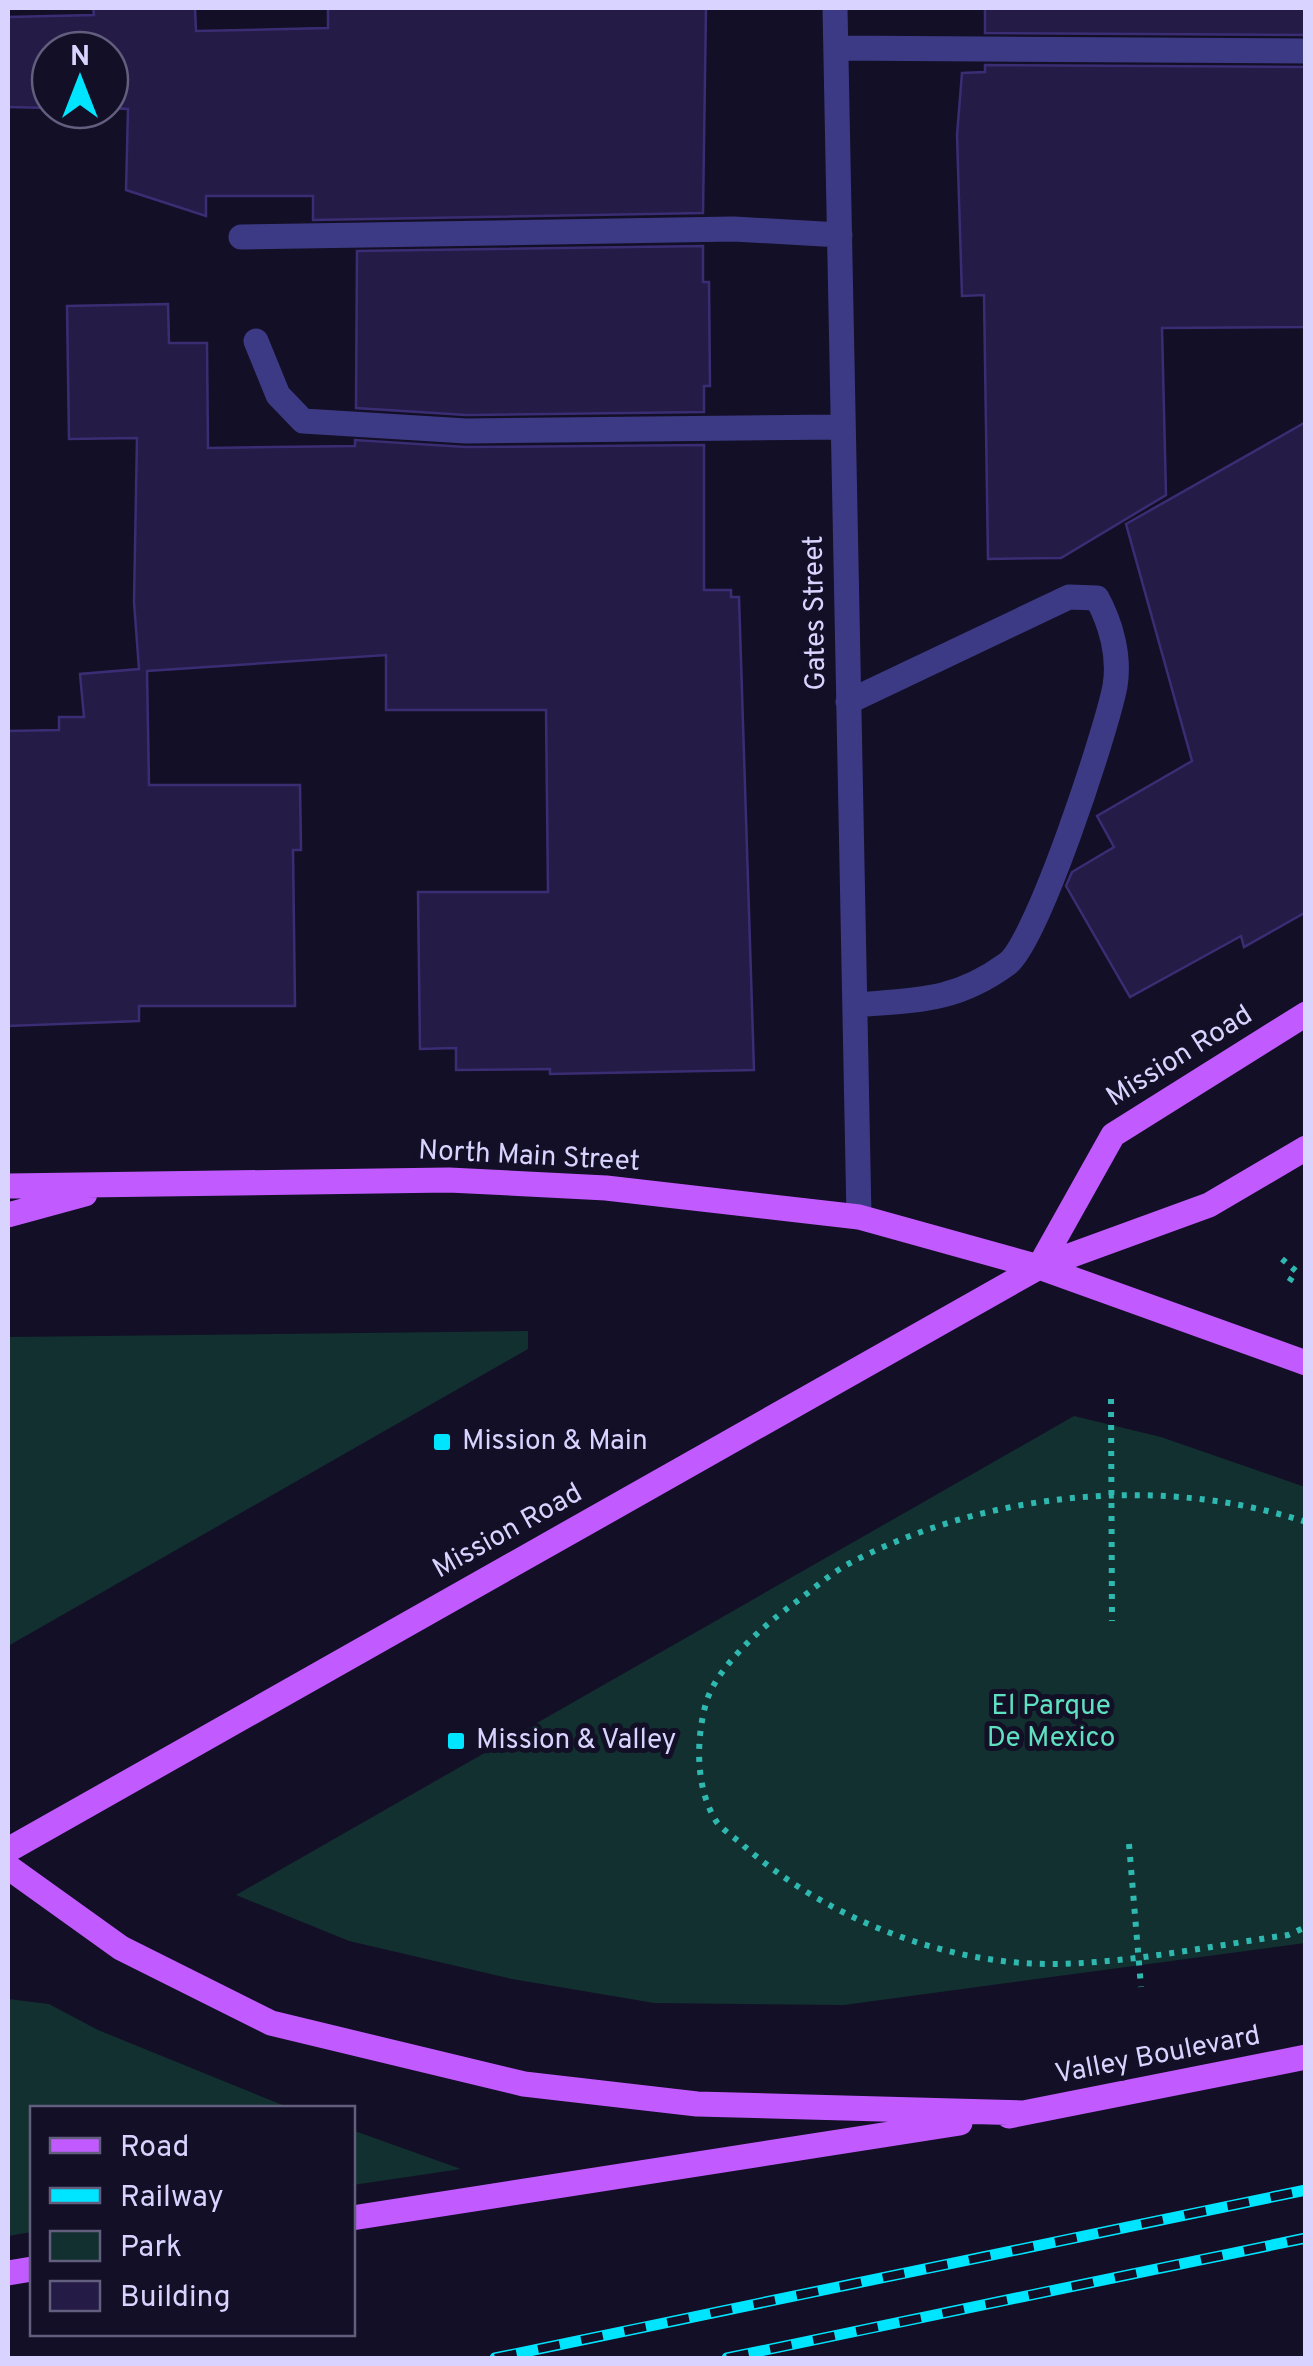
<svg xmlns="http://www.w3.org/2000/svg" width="1313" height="2366" font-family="Overpass,sans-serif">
  <rect width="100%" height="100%" fill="#130f26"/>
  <!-- green -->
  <path fill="#12302f" d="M 528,1331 L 528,1349 L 8,1646 L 8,1337 Z
    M 1074,1416 L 1161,1437 L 1305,1487 L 1305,1943 L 844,2005 L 654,2003 L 512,1979 L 349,1941 L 236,1895 Z
    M 8,1999 L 49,2004 L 98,2030 L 290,2108 L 32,2108 L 32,2232 L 8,2236 Z
    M 352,2130 L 461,2169 L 353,2185 Z"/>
  <!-- building -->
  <path fill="#241b47" stroke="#3b2d73" stroke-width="2.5" d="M 93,8 L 195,8 L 196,31 L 328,28 L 328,8 L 706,8 L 703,213 L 313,220 L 313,196 L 206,196 L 206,216 L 126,190 L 128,109 L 110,108 L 110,50 L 50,50 L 50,108 L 8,107 L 8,17 L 94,15 Z
    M 985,8 L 1306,8 L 1306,35 L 985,33 Z
    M 985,65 L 1306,67 L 1306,327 L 1162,328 L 1166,495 L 1061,558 L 988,559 L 984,295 L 962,296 L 957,135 L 962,73 L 985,72 Z
    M 703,246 L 703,282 L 709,282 L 710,386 L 704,386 L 704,412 L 466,415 L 356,408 L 357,251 Z
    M 168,304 L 169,343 L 207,343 L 208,448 L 355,446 L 355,440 L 466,447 L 704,445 L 704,590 L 731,590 L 731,597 L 739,597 L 754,1070 L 550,1074 L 550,1069 L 456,1070 L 456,1048 L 420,1049 L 418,892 L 548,892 L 546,710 L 386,710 L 386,655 L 147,671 L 149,785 L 300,785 L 301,850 L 293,850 L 295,1006 L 139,1006 L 139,1021 L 8,1026 L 8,731 L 59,730 L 59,717 L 84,717 L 80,674 L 139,669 L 134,602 L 137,438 L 69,439 L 67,306 Z
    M 1306,422 L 1306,912 L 1244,947 L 1241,936 L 1130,997 L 1066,886 L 1072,872 L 1114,847 L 1097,816 L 1192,761 L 1126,524 Z"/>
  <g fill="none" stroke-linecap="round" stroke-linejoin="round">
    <!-- path -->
    <path stroke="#2fb8b0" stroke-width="6" stroke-dasharray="5 8" stroke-linecap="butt" d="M 1282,1259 L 1296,1271 L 1286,1287
      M 1111,1399 L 1112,1621
      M 1306,1522 C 1160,1474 986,1492 850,1563 C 829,1574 809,1593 789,1607 C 761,1628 716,1668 706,1703 C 696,1739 695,1787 716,1821 C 722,1830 736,1838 744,1846 C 825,1917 940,1963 1048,1964 C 1127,1964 1210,1946 1288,1935 L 1306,1927
      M 1129,1844 L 1141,1987"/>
    <!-- minor -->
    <path stroke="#3d3a85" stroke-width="25" d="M 835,8 L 859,1217
      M 836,48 L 1306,51
      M 241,237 L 734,229 L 840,235
      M 256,341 L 278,395 L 303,421 L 466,431 L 842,427
      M 848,702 L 1069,597 L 1097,598 C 1111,624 1120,656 1115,686 C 1107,729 1037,943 1007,964 C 955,1002 916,1000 855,1005"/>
    <!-- major -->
    <path stroke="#c25bff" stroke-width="25" d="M 8,1186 L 449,1180 L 606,1188 L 859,1217 L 1039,1267 L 1306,1363
      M 8,1215 L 85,1194
      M 1039,1267 L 1113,1135 L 1306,1014
      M 8,1850 L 1039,1267 L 1209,1205 L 1306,1148
      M 8,1867 L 121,1948 L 271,2023 L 524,2084 L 697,2104 L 1023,2113
      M 1009,2116 L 1306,2057
      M 352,2218 L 960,2123
      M 8,2273 L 32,2269"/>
    <defs>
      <path id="rail" d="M 495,2358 L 1306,2190
        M 727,2358 L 1306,2238"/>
    </defs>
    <!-- rail casing -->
    <use href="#rail" stroke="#00e5ff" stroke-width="11"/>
    <!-- rail -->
    <use href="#rail" stroke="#130f26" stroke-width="8" stroke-dasharray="22" stroke-linecap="butt"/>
  </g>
  <!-- markers -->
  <g fill="#00e5ff" stroke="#130f26" stroke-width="4">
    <rect x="432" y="1432" width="20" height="20" rx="5"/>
    <rect x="446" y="1731" width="20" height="20" rx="5"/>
  </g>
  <g text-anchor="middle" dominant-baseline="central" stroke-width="10" stroke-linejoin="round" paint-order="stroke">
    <!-- street labels -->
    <g font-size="28" fill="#d9d4ff" stroke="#130f26">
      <text transform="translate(816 613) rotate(-91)">Gates Street</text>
      <text transform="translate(1180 1057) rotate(-32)">Mission Road</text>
      <text transform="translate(529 1157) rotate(3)">North Main Street</text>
      <text transform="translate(508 1532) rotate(-29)">Mission Road</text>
      <text transform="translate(1158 2056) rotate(-11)">Valley Boulevard</text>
    </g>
    <!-- poi labels -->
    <g font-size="28" fill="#d9d4ff" stroke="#130f26" text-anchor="start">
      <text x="462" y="1442">Mission &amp; Main</text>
      <text x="476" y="1741">Mission &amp; Valley</text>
    </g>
    <!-- park labels -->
    <g font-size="28" fill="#5fe0c0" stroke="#130f26">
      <text x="1051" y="1707">El Parque<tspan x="1051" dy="32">De Mexico</tspan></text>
    </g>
  </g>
  <!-- border -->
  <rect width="1313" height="2366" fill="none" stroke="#d9d4ff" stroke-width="20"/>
  <!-- legend -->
  <rect x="30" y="2106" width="325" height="230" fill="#130f26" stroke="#625e7d" stroke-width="2.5"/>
  <rect x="50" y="2138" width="50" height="15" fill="#c25bff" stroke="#625e7d" stroke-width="2.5"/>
  <text x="120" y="2156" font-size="30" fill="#d9d4ff">Road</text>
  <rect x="50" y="2188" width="50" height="15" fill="#00e5ff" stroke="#625e7d" stroke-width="2.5"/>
  <text x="120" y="2206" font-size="30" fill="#d9d4ff">Railway</text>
  <rect x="50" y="2231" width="50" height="30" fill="#12302f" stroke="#625e7d" stroke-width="2.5"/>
  <text x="120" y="2256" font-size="30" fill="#d9d4ff">Park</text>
  <rect x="50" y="2281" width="50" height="30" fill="#241b47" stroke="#625e7d" stroke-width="2.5"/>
  <text x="120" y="2306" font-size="30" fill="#d9d4ff">Building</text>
  <!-- north arrow -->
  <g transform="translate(80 80)"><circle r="48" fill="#130f26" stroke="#625e7d" stroke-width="2.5"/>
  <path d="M0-8L18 38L0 25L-18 38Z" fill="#00e5ff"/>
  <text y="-15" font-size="28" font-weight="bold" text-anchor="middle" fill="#d9d4ff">N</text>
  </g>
</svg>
